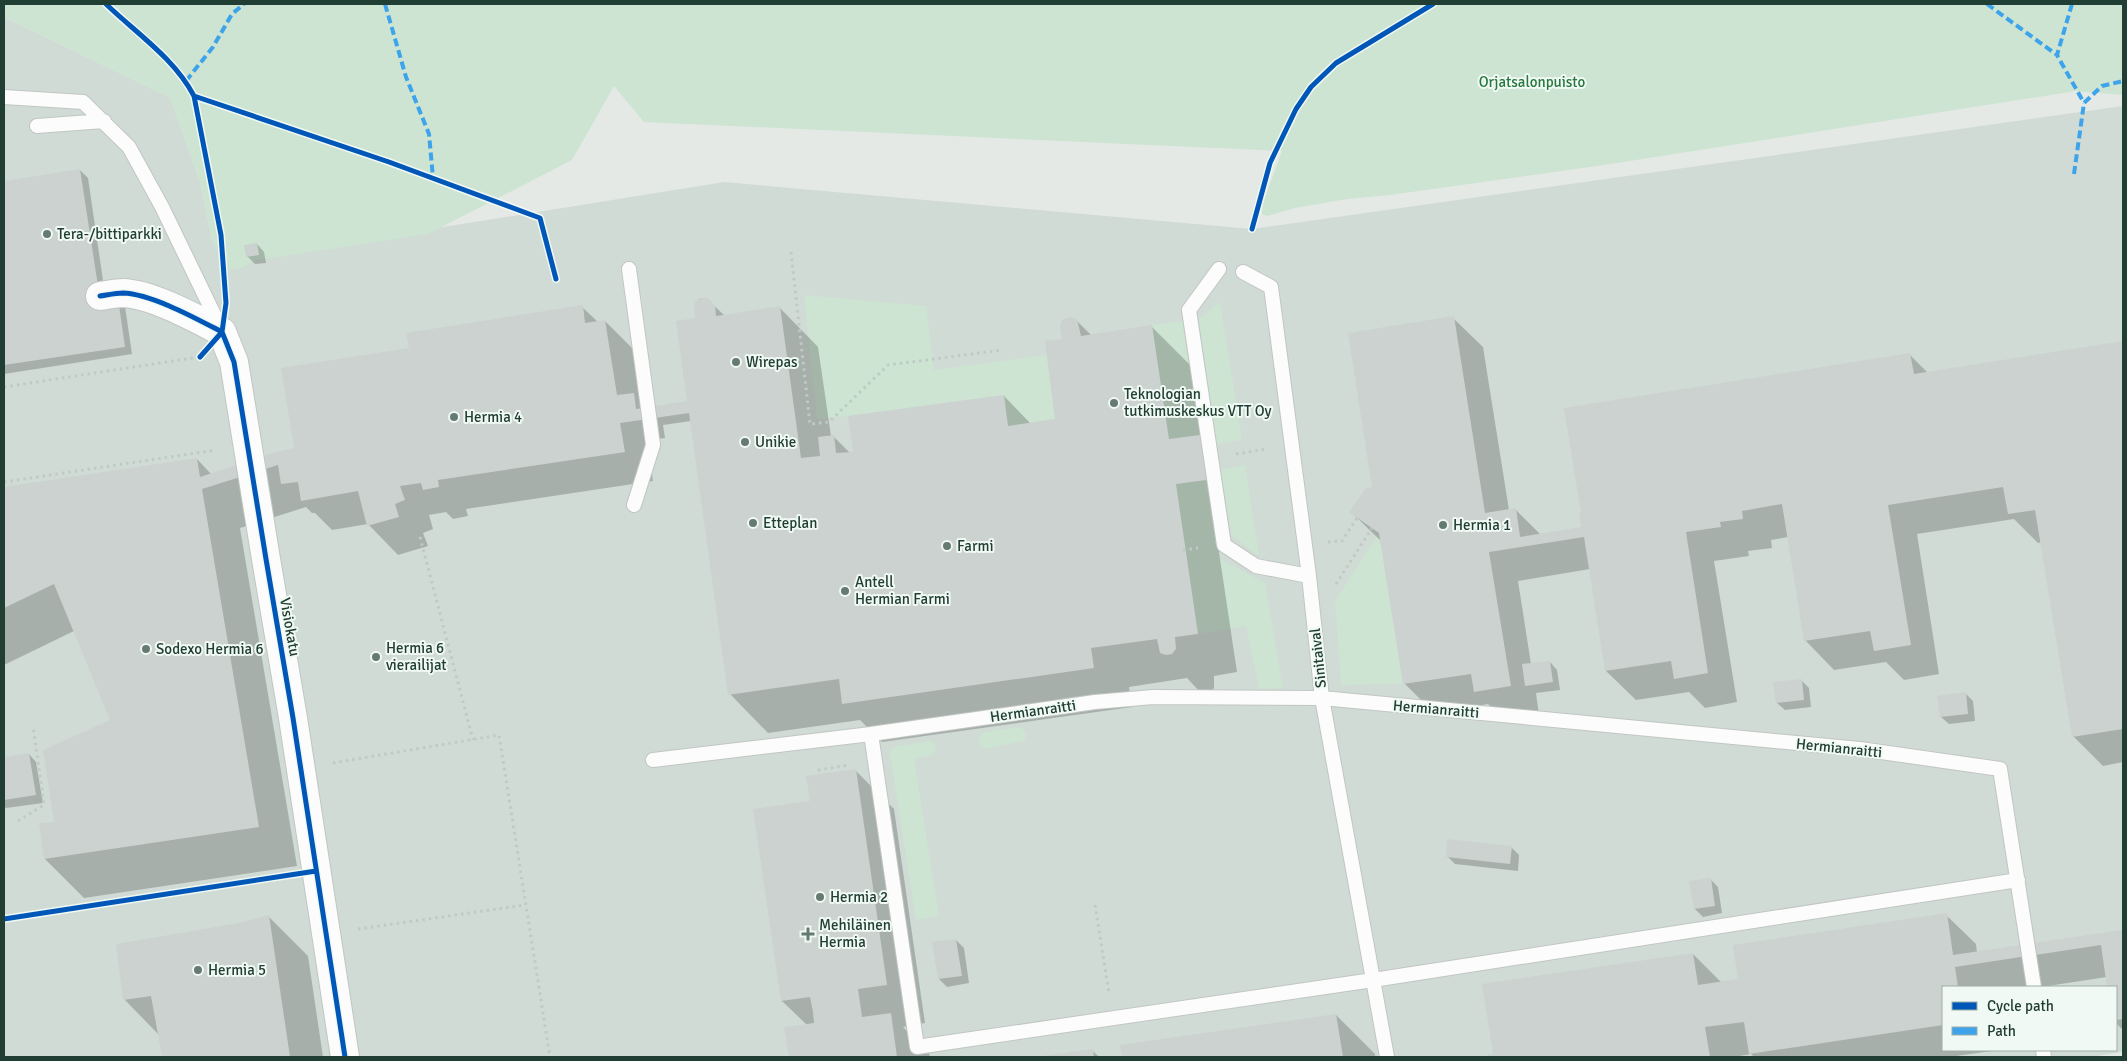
<svg xmlns="http://www.w3.org/2000/svg" width="2127" height="1061" font-family="Signika,sans-serif">
  <rect width="100%" height="100%" fill="#e4e9e6"/>
  <!-- built -->
  <path fill="#d1dbd6" fill-rule="evenodd" d="M 4,17 L 169,97 L 174,108 L 200,182 L 212,240 L 244,259 L 724,182 L 1252,229 L 2123,106 L 2123,1052 L 2090,1057 L 4,1057 ZM 1943,987 L 2116,987 L 2116,1050 L 1943,1050 Z"/>
  <!-- green -->
  <path fill="#cce4d1" d="M 4,4 L 2123,4 L 2123,95 L 2076,91 L 1604,165 L 1390,195 L 1347,199 L 1295,208 L 1267,216 L 1262,214 L 1263,203 L 1282,151 L 644,122 L 614,86 L 572,160 L 428,234 L 252,261 C 243,269 237,271 226,268 L 212,240 L 200,182 L 174,108 L 169,97 L 4,17 Z
    M 804,295 L 926,306 L 934,370 L 1047,355 L 1055,419 L 1008,426 L 1004,395 L 848,416 L 817,419 Z
    M 1220,302 L 1242,440 L 1216,444 L 1199,319 Z
    M 1183,321 L 1200,435 L 1169,439 L 1152,325 Z
    M 1245,465 L 1259,556 L 1232,536 L 1220,470 Z
    M 1207,480 L 1220,559 L 1265,583 L 1283,688 L 1259,689 L 1246,626 L 1198,634 L 1176,484 Z
    M 1379,533 L 1403,684 L 1341,685 L 1335,601 Z
    M 1019,727 L 1024,730 L 1026,735 L 1024,741 L 984,749 L 979,745 L 978,741 L 981,734 L 985,732 Z
    M 930,741 L 935,744 L 936,749 L 931,755 L 914,759 L 939,916 L 916,920 L 890,753 L 893,747 Z"/>
  <!-- shadow -->
  <path fill="#0003" d="M 80,170 L 88,178 L 104,287 L 123,293 L 132,354 L 4,374 L 4,182 Z
    M 257,244 L 264,252 L 266,263 L 255,264 L 247,256 Z
    M 706,298 L 725,316 L 780,308 L 818,347 L 831,436 L 833,436 L 850,453 L 1004,396 L 1031,424 L 1057,420 L 1063,340 L 1076,320 L 1092,336 L 1152,327 L 1191,366 L 1237,672 L 1214,676 L 1214,688 L 1211,692 L 1200,692 L 1187,678 L 1129,687 L 1132,707 L 882,742 L 860,720 L 768,733 L 730,694 L 691,421 L 663,425 L 665,438 L 647,440 L 653,481 L 466,509 L 468,516 L 453,519 L 446,512 L 429,515 L 433,529 L 423,533 L 428,546 L 398,555 L 368,524 L 332,530 L 315,513 L 312,513 L 306,507 L 240,528 L 297,866 L 84,898 L 45,859 L 55,823 L 111,720 L 74,631 L 4,665 L 4,488 L 197,459 L 212,475 L 295,449 L 410,349 L 582,307 L 598,322 L 605,321 L 634,350 L 648,408 L 689,402 L 697,320 L 695,304 L 699,299 Z
    M 1453,318 L 1483,347 L 1509,510 L 1515,509 L 1541,535 L 1583,528 L 1910,355 L 1928,373 L 2123,342 L 2123,762 L 2103,766 L 2073,736 L 2042,542 L 2038,543 L 2014,519 L 1917,534 L 1939,674 L 1904,680 L 1886,662 L 1834,670 L 1805,640 L 1788,537 L 1771,540 L 1772,548 L 1748,551 L 1749,556 L 1714,561 L 1737,702 L 1705,708 L 1689,692 L 1636,700 L 1606,671 L 1590,569 L 1518,581 L 1531,664 L 1550,662 L 1557,670 L 1560,690 L 1536,693 L 1539,715 L 1504,721 L 1488,704 L 1434,713 L 1405,684 L 1382,542 L 1351,512 L 1374,489 Z
    M 1801,680 L 1809,688 L 1811,707 L 1785,710 L 1777,703 Z
    M 1965,693 L 1973,701 L 1975,721 L 1949,724 L 1941,717 Z
    M 29,754 L 36,762 L 43,803 L 6,808 L 4,807 L 4,758 Z
    M 855,770 L 894,809 L 925,1023 L 903,1027 L 929,1053 L 930,1057 L 790,1057 L 786,1028 L 807,1025 L 782,1001 L 811,802 Z
    M 1511,847 L 1519,855 L 1518,871 L 1455,864 L 1447,856 Z
    M 1710,879 L 1718,887 L 1722,913 L 1703,917 L 1695,909 L 1691,882 Z
    M 1946,915 L 1976,944 L 1977,953 L 2123,931 L 2123,929 L 2123,1030 L 2116,1023 L 2116,987 L 2108,987 L 2107,977 L 2041,987 L 1943,987 L 1943,1050 L 1999,1050 L 1949,1057 L 1754,1057 L 1751,1054 L 1734,1057 L 1489,1057 L 1489,1056 L 1494,1055 L 1693,954 L 1722,983 L 1739,980 Z
    M 269,917 L 308,956 L 323,1057 L 163,1057 L 159,1035 L 125,1000 L 117,945 L 239,924 Z
    M 956,940 L 964,948 L 969,983 L 947,987 L 939,979 L 934,943 Z
    M 1336,1015 L 1375,1054 L 1375,1057 L 1123,1057 L 1121,1046 Z
    M 1092,1050 L 1099,1057 L 1043,1057 Z"/>
  <!-- building -->
  <path fill="#ccd2cf" d="M 80,169 L 98,286 L 116,284 L 125,347 L 4,365 L 4,181 Z
    M 257,243 L 259,255 L 246,257 L 244,245 Z
    M 706,297 L 715,305 L 716,316 L 780,306 L 801,458 L 820,456 L 818,437 L 834,435 L 836,453 L 853,452 L 848,416 L 1004,395 L 1008,426 L 1055,419 L 1045,341 L 1062,339 L 1060,326 L 1062,320 L 1070,317 L 1077,319 L 1081,336 L 1152,325 L 1169,439 L 1200,435 L 1207,480 L 1176,484 L 1198,634 L 1175,637 L 1176,649 L 1172,654 L 1166,655 L 1160,653 L 1157,639 L 1091,648 L 1094,668 L 842,704 L 839,679 L 728,695 L 689,413 L 620,423 L 625,452 L 438,480 L 439,487 L 423,490 L 421,483 L 400,486 L 405,500 L 395,504 L 399,517 L 367,526 L 358,491 L 301,501 L 298,482 L 281,484 L 278,465 L 202,489 L 259,827 L 44,859 L 39,823 L 54,822 L 43,750 L 110,720 L 54,584 L 4,608 L 4,487 L 197,458 L 200,477 L 276,452 L 294,448 L 281,368 L 409,348 L 406,333 L 583,305 L 585,323 L 605,320 L 617,395 L 634,393 L 636,409 L 687,401 L 676,321 L 695,318 L 694,307 L 695,301 Z
    M 1454,316 L 1485,513 L 1516,508 L 1520,537 L 1581,527 L 1579,513 L 1581,513 L 1564,408 L 1910,353 L 1914,374 L 2123,341 L 2123,729 L 2072,737 L 2035,510 L 2008,514 L 2003,487 L 1888,505 L 1911,645 L 1874,651 L 1870,631 L 1804,641 L 1782,504 L 1742,511 L 1743,519 L 1720,522 L 1721,527 L 1686,532 L 1708,673 L 1674,679 L 1671,661 L 1605,671 L 1584,537 L 1489,552 L 1511,686 L 1474,692 L 1471,674 L 1403,684 L 1379,533 L 1349,512 L 1366,488 L 1372,487 L 1348,333 Z
    M 1550,661 L 1553,682 L 1525,686 L 1522,664 Z
    M 1802,679 L 1804,700 L 1776,703 L 1773,682 Z
    M 1966,692 L 1968,714 L 1940,717 L 1937,696 Z
    M 29,753 L 36,795 L 4,800 L 4,757 Z
    M 856,769 L 887,985 L 858,989 L 862,1017 L 891,1013 L 897,1057 L 789,1057 L 784,1027 L 814,1023 L 813,1012 L 810,997 L 781,1001 L 753,809 L 810,801 L 806,776 Z
    M 1447,839 L 1512,846 L 1510,864 L 1446,857 Z
    M 1711,878 L 1715,906 L 1694,909 L 1689,881 Z
    M 1947,913 L 1953,955 L 2122,930 L 2123,926 L 2123,1019 L 2116,1020 L 2116,987 L 2107,987 L 2101,945 L 1955,967 L 1958,987 L 1943,987 L 1943,1025 L 1749,1054 L 1744,1022 L 1705,1027 L 1710,1057 L 1488,1057 L 1487,1054 L 1493,1054 L 1482,984 L 1693,953 L 1698,985 L 1738,979 L 1733,945 Z
    M 269,915 L 290,1057 L 162,1057 L 151,996 L 123,1000 L 116,944 L 239,923 Z
    M 956,939 L 962,976 L 938,979 L 932,942 Z
    M 1336,1014 L 1343,1057 L 1122,1057 L 1120,1045 Z
    M 1093,1049 L 1094,1057 L 1042,1057 L 1042,1056 Z"/>
  <g fill="none" stroke-linecap="round" stroke-linejoin="round">
    <defs>
      <path id="lane" d="M 4,97 L 83,102 L 129,147 L 162,207 L 221,329
        M 37,126 L 104,121
        M 629,269 L 653,445 L 634,505
        M 1219,269 L 1189,310 L 1224,545 L 1256,566 L 1309,576
        M 1243,272 L 1271,287 L 1309,576 L 1322,698 L 1387,1057
        M 871,734 L 917,1047 L 1373,980 L 2018,880
        M 653,760 L 871,734 L 1095,702 L 1153,697 L 1322,698 L 1860,749 L 2000,769 L 2034,987
        M 2043,1050 L 2044,1057"/>
      <path id="street" d="M 100,296 C 107,295 116,293 123,293 C 152,294 197,319 222,332 L 234,362 L 266,559 L 293,718 L 345,1057"/>
    </defs>
    <!-- lane casing -->
    <use href="#lane" stroke="#c1c6c3" stroke-width="16"/>
    <!-- street casing -->
    <use href="#street" stroke="#c1c6c3" stroke-width="30"/>
    <!-- path -->
    <path stroke="#c0cac5" stroke-width="3" stroke-dasharray="2.5 4" stroke-linecap="butt" d="M 791,252 L 810,424 L 829,422 L 888,365 L 1003,350
      M 4,387 L 199,357
      M 1236,454 L 1267,449
      M 4,482 L 216,450
      M 420,537 L 473,740
      M 1328,542 L 1342,541 L 1357,518
      M 1183,550 L 1198,548
      M 1336,584 L 1372,528
      M 333,763 L 499,735 L 550,1057
      M 818,770 L 850,765
      M 18,821 L 44,805 L 33,726
      M 1095,905 L 1109,993
      M 358,929 L 525,905"/>
    <!-- lane -->
    <use href="#lane" stroke="#fbfcfb" stroke-width="14"/>
    <!-- street -->
    <use href="#street" stroke="#fbfcfb" stroke-width="28"/>
    <!-- quiet -->
    <path stroke="#3da4eb" stroke-width="4" stroke-dasharray="8 4" stroke-linecap="butt" d="M 385,4 L 406,77 L 429,134 L 433,178
      M 1987,4 L 2057,55
      M 2072,4 L 2057,55 L 2084,103
      M 186,81 L 213,47 L 232,14 L 244,4
      M 2074,174 L 2084,103 L 2102,86 L 2123,81"/>
    <defs>
      <path id="cycleway" d="M 106,4 C 136,33 174,58 194,96 L 221,235 L 226,303 L 222,332 L 200,357
        M 194,96 L 389,162 L 540,218 L 556,279
        M 1252,229 L 1270,163 L 1296,109 L 1311,87 L 1336,63 L 1433,4
        M 100,296 C 107,295 116,293 123,293 C 152,294 197,319 222,332 L 234,362 L 266,559 L 293,718 L 345,1057
        M 4,919 L 316,871"/>
    </defs>
    <!-- cycleway casing -->
    <use href="#cycleway" stroke="#f1f9f4" stroke-width="8"/>
    <!-- cycleway -->
    <use href="#cycleway" stroke="#0057b8" stroke-width="5"/>
  </g>
  <!-- markers -->
  <g fill="#657a72" stroke="#f1f9f4" stroke-width="2">
    <circle cx="47" cy="234" r="5"/>
    <circle cx="736" cy="362" r="5"/>
    <circle cx="1114" cy="403" r="5"/>
    <circle cx="454" cy="417" r="5"/>
    <circle cx="745" cy="442" r="5"/>
    <circle cx="753" cy="523" r="5"/>
    <circle cx="1443" cy="525" r="5"/>
    <circle cx="947" cy="546" r="5"/>
    <circle cx="845" cy="591" r="5"/>
    <circle cx="146" cy="649" r="5"/>
    <circle cx="376" cy="657" r="5"/>
    <circle cx="820" cy="897" r="5"/>
    <path d="M805.5 926.5h5v5h5v5h-5v5h-5v-5h-5v-5h5z"/>
    <circle cx="198" cy="970" r="5"/>
  </g>
  <g text-anchor="middle" dominant-baseline="central" stroke-width="4" stroke-linejoin="round" paint-order="stroke">
    <!-- park labels -->
    <g font-size="15" fill="#27783e" stroke="#f1f9f4">
      <text x="1532" y="82">Orjatsalonpuisto</text>
    </g>
    <!-- poi labels -->
    <g font-size="15" fill="#203e33" stroke="#f1f9f4" text-anchor="start">
      <text x="57" y="234">Tera-/bittiparkki</text>
      <text x="746" y="362">Wirepas</text>
      <text x="1124" y="394">Teknologian<tspan x="1124" dy="17">tutkimuskeskus VTT Oy</tspan></text>
      <text x="464" y="417">Hermia 4</text>
      <text x="755" y="442">Unikie</text>
      <text x="763" y="523">Etteplan</text>
      <text x="1453" y="525">Hermia 1</text>
      <text x="957" y="546">Farmi</text>
      <text x="855" y="582">Antell<tspan x="855" dy="17">Hermian Farmi</tspan></text>
      <text x="386" y="648">Hermia 6<tspan x="386" dy="17">vierailijat</tspan></text>
      <text x="156" y="649">Sodexo Hermia 6</text>
      <text x="830" y="897">Hermia 2</text>
      <text x="819" y="925">Mehiläinen<tspan x="819" dy="17">Hermia</tspan></text>
      <text x="208" y="970">Hermia 5</text>
    </g>
    <!-- street labels -->
    <g font-size="15" fill="#203e33" stroke="#f1f9f4">
      <text transform="translate(290 627) rotate(80)">Visiokatu</text>
      <text transform="translate(1318 658) rotate(-96)">Sinitaival</text>
      <text transform="translate(1436 709) rotate(5)">Hermianraitti</text>
      <text transform="translate(1033 711) rotate(-8)">Hermianraitti</text>
      <text transform="translate(1839 748) rotate(6)">Hermianraitti</text>
    </g>
  </g>
  <!-- border -->
  <rect width="2127" height="1061" fill="none" stroke="#203e33" stroke-width="10"/>
  <!-- legend -->
  <rect x="1942" y="986" width="175" height="65" fill="#f1f9f4" stroke="#9daea7"/>
  <rect x="1952" y="1002" width="25" height="8" fill="#0057b8" stroke="#9daea7"/>
  <text x="1987" y="1011" font-size="15" fill="#203e33">Cycle path</text>
  <rect x="1952" y="1027" width="25" height="8" fill="#3da4eb" stroke="#9daea7"/>
  <text x="1987" y="1036" font-size="15" fill="#203e33">Path</text>
</svg>
